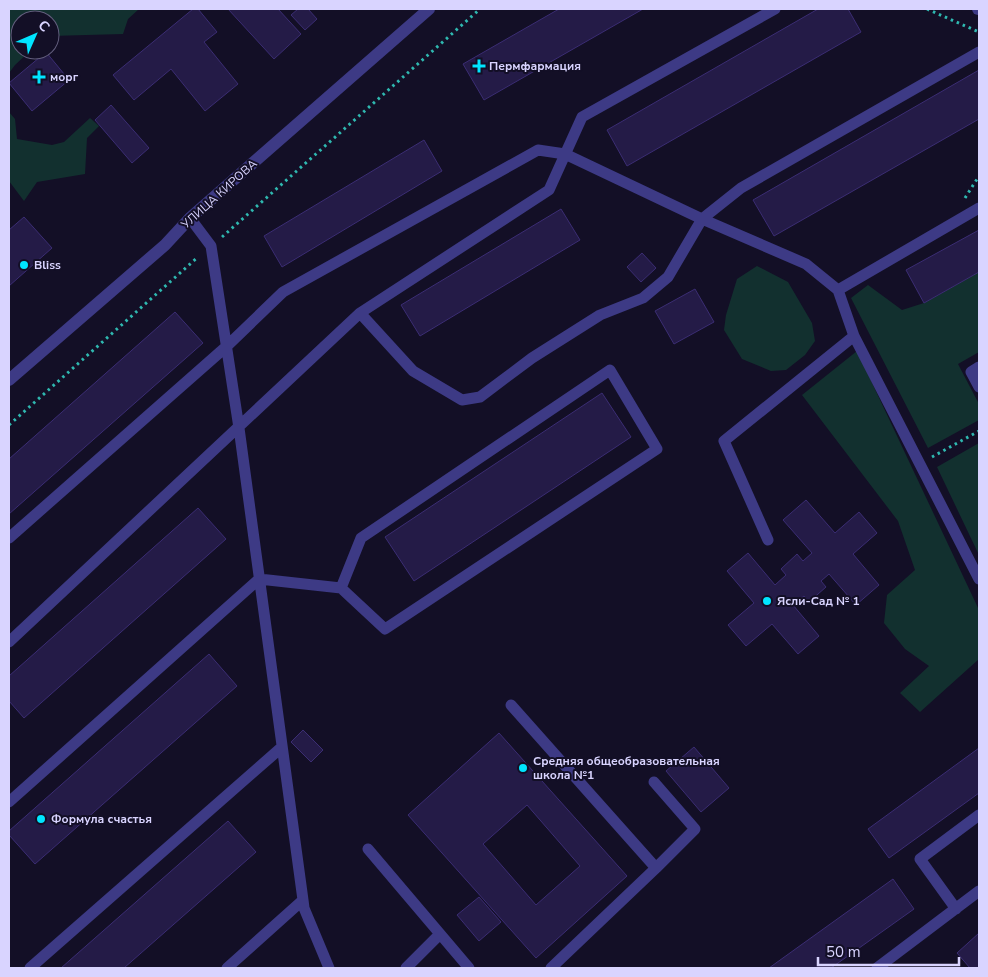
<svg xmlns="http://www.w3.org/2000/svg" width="988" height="977" font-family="'Nunito Sans',sans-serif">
  <rect width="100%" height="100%" fill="#130f26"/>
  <!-- green -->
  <path fill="#12302f" d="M 9,9 L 139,9 L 128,19 L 123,34 L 50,36 L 50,20 L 20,20 L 20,50 L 31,50 L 15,65 L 9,73 Z
    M 9,112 L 15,119 L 17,139 L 52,145 L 64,142 L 90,118 L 99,126 L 87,138 L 85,174 L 37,182 L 24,201 L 9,181 Z
    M 757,266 L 788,282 L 812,323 L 815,341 L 805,355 L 786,370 L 771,371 L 742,359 L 724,330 L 726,315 L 737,279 Z
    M 979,272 L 979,352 L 958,364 L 979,404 L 979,420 L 928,448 L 851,298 L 868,285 L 902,310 L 924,303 Z
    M 857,351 L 979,610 L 979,659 L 920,712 L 900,693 L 929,666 L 905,649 L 884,623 L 887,595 L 915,570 L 898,521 L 802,395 Z
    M 979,443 L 979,555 L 937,467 Z"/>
  <!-- building -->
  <path fill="#241b47" stroke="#3b2d73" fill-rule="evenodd" d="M 193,9 L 198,9 L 217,32 L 204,42 L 238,84 L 205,111 L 171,69 L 134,100 L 113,75 Z
    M 228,9 L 278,9 L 301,34 L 274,59 Z
    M 298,9 L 308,9 L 317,19 L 305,30 L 291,15 Z
    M 559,9 L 643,9 L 484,100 L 463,64 Z
    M 818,9 L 848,9 L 861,32 L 627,166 L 607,130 Z
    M 46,52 L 69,80 L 32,111 L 9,83 Z
    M 979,70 L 979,119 L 774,236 L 753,200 Z
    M 111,105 L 149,148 L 132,163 L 95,120 Z
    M 424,140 L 442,171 L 282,267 L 264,236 Z
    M 561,209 L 580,240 L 420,336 L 401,305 Z
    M 24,217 L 52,248 L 9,286 L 9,230 Z
    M 979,230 L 979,272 L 924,303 L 906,270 Z
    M 642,253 L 656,268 L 641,282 L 627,267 Z
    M 695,289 L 714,322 L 674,344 L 655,311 Z
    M 175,312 L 203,343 L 9,514 L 9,459 Z
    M 602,393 L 631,437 L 414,581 L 385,537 Z
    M 806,500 L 835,533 L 859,512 L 877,533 L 853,554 L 879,585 L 856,605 L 829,574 L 821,581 L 826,587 L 809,602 L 804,596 L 793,605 L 819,636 L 798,654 L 772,624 L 746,646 L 728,625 L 754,603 L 727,571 L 748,553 L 775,585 L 786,575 L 781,569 L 797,554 L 803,561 L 812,553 L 783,520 Z
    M 198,508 L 226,539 L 24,718 L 9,701 L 9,676 Z
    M 209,654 L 237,686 L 35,864 L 9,835 L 9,831 Z
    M 303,730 L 323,750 L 311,762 L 291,742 Z
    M 499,733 L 627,876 L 536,958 L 408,815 ZM 527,805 L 580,866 L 536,905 L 483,844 Z
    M 694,747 L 729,788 L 701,812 L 666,771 Z
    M 979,748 L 979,793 L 889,858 L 868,829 Z
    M 228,821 L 256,852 L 124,968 L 61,968 Z
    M 893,879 L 914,909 L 831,968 L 769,968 Z
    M 479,897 L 501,922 L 479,941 L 457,915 Z
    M 979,933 L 979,968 L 970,968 L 957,953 Z"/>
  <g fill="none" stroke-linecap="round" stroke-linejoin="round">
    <!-- path -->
    <path stroke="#2fb8b0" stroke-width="3" stroke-dasharray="2.5 4" stroke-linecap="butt" d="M 927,9 L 979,32
      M 965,198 L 979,176
      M 222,237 L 480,9
      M 9,425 L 198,257
      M 932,457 L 979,431"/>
    <!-- service -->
    <path stroke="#3d3a85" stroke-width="11" d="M 190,218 L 211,246 L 239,428 L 303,900 L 304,908 L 329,968
      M 838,290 L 979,208
      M 360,313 L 413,371 L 462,400 L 480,397 L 532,358 L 600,315 L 643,298 L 668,277 L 702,219 L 741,188 L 979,52
      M 979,367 L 971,372 L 979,387
      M 9,538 L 227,346 L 283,292 L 538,150 L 565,154 L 702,219 L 806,264 L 838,290 L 854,336 L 979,579
      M 768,540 L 724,441 L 854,336
      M 9,642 L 360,313 L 549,190 L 582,117 L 775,9
      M 511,705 L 656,868 L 551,968
      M 654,782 L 695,829 L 656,868
      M 9,802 L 259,579 L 341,588 L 385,629 L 657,449 L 610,370 L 361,538 L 341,588
      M 368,849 L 469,968
      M 956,909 L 920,859 L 979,815
      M 30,968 L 282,747
      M 227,968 L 303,900
      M 406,968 L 439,935
      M 877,968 L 979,891"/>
    <!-- minor -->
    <path stroke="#3d3a85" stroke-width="12" d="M 978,9 L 979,9"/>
    <!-- tertiary -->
    <path stroke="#3d3a85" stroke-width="12" d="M 9,380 L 165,245 L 190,218 L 429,9"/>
  </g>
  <!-- markers -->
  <g fill="#00e5ff" stroke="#130f26" stroke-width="2">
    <path d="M476.5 58.5h5v5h5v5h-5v5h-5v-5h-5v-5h5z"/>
    <path d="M36.5 69.5h5v5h5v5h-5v5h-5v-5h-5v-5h5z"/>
    <circle cx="24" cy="265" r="5"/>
    <circle cx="767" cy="601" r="5"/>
    <circle cx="523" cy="768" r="5"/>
    <circle cx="41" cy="819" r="5"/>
  </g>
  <g text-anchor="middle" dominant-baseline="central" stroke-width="4" stroke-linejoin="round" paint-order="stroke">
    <!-- poi labels -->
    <g font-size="12" font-weight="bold" fill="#d9d4ff" stroke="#130f26" text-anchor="start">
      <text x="489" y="66">Пермфармация</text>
      <text x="50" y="77">морг</text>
      <text x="34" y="265">Bliss</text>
      <text x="777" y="601">Ясли-Сад № 1</text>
      <text x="533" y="761">Средняя общеобразовательная<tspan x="533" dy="14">школа №1</tspan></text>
      <text x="51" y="819">Формула счастья</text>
    </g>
    <!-- street labels -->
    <g font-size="12" fill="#d9d4ff" stroke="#130f26">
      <text transform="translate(219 194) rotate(-42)">УЛИЦА КИРОВА</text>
    </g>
  </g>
  <!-- border -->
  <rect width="988" height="977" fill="none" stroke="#d9d4ff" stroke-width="20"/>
  <!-- north arrow -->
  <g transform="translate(35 35) rotate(45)"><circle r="24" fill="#130f26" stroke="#625e7d"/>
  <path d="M0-4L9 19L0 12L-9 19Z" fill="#00e5ff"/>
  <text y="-8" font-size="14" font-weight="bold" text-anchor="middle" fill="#d9d4ff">С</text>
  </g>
  <!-- scale -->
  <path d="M818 957v8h141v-8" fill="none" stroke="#d9d4ff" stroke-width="2.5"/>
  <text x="826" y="957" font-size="15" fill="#d9d4ff" stroke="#130f26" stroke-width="4" paint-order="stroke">50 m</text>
</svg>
